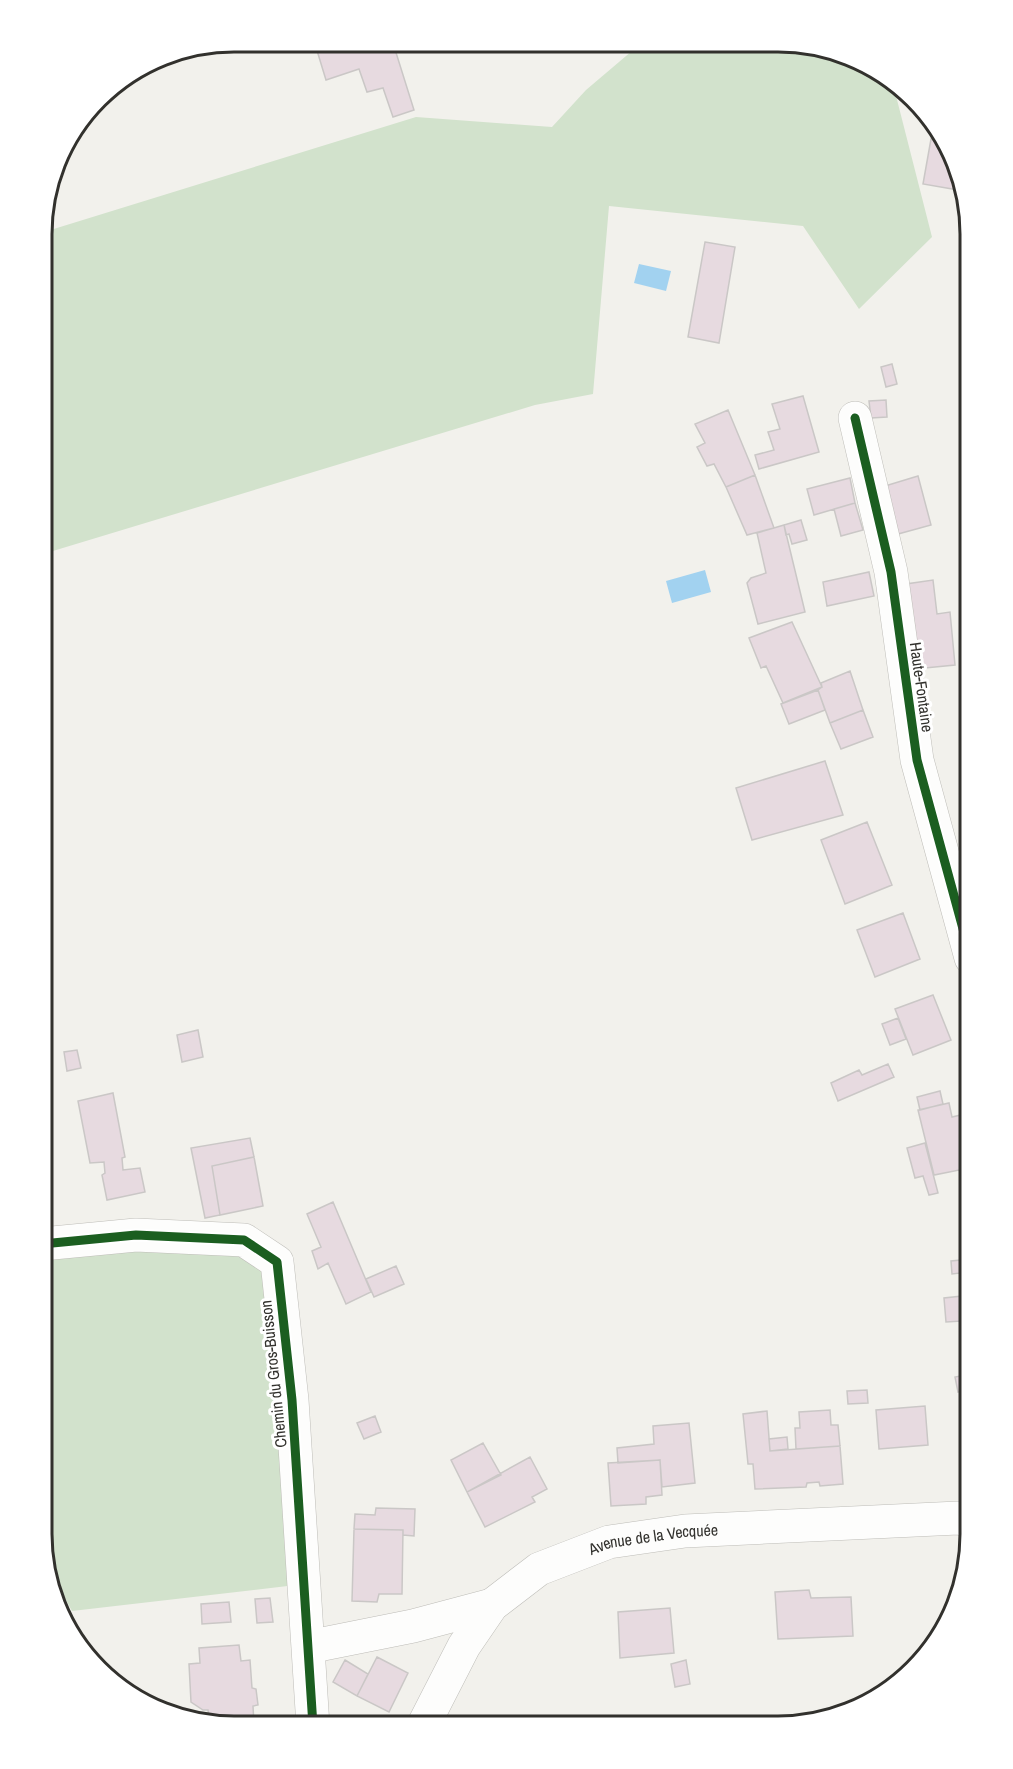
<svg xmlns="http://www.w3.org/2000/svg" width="1013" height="1769" font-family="'Archivo Narrow',sans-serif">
  <rect width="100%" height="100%" fill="#f2f1ec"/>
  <!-- green -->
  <path fill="#d2e2cc" d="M 639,45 L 816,46 L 893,84 L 932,237 L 859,309 L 803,226 L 609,206 L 593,394 L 535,405 L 43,554 L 44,232 L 416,117 L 552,127 L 586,90 Z
    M 136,1235 L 277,1262 L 296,1585 L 72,1611 L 47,1566 L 42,1535 L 42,1244 Z"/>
  <!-- water -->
  <path fill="#a2d2f0" d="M 639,264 L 671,271 L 666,291 L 634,283 Z
    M 705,570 L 711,592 L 672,603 L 666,581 Z"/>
  <!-- building -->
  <path fill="#e7dae0" stroke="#cac7c6" stroke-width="1.5" d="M 319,43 L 393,43 L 414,110 L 393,117 L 383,88 L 367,92 L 359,69 L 326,80 L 315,44 Z
    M 931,139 L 940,141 L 961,172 L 964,191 L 923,184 Z
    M 705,242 L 735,247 L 719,343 L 688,337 Z
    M 892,364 L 897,384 L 886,387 L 881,367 Z
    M 803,396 L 819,452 L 759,469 L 755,455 L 774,450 L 768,432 L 780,429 L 772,404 Z
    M 886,400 L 887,417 L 871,418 L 869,401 Z
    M 728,410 L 755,475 L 726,487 L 714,464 L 707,466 L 697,447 L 705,443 L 695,424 Z
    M 755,475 L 774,528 L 747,535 L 726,487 Z
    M 918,476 L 931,525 L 898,534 L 885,486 Z
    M 850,478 L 855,503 L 814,515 L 807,489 Z
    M 855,503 L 863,530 L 841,536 L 834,509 Z
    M 801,520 L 807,540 L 792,544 L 789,534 L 786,535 L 784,525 Z
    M 784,525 L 805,612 L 758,624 L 747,583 L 751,578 L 766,573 L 757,533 Z
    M 869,572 L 874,596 L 827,606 L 823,582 Z
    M 933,580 L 937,614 L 950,612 L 955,665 L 915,669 L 906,584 Z
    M 792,622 L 822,687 L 783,703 L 766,666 L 761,668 L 749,638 Z
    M 850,671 L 863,710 L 830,723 L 818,690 L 822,687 L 821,683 Z
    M 818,690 L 825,710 L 789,724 L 781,704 Z
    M 863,710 L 873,737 L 841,749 L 830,723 Z
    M 825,761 L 843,815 L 752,840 L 736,788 Z
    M 867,822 L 892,885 L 845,904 L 821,840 Z
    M 903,913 L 920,959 L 875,977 L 857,930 Z
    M 933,995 L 951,1040 L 913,1055 L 895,1009 Z
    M 898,1018 L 906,1039 L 890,1045 L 882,1024 Z
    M 198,1030 L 203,1057 L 182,1062 L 177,1035 Z
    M 77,1050 L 81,1068 L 67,1071 L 64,1052 Z
    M 888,1064 L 894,1077 L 838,1101 L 831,1083 L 859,1070 L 862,1075 Z
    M 940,1091 L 943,1104 L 920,1110 L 917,1097 Z
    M 113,1093 L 125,1157 L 122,1158 L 123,1170 L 140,1168 L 145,1192 L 107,1200 L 102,1175 L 105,1173 L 104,1162 L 90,1163 L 78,1101 Z
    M 949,1103 L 952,1117 L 969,1113 L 971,1170 L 960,1172 L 959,1170 L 934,1175 L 918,1110 Z
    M 250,1138 L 254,1157 L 212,1166 L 220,1215 L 205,1218 L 191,1148 Z
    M 925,1143 L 938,1193 L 929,1195 L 923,1176 L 915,1178 L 907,1148 Z
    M 254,1157 L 263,1206 L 220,1215 L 212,1166 Z
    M 333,1202 L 371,1292 L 346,1304 L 328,1263 L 318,1269 L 312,1251 L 321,1247 L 307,1214 Z
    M 971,1259 L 971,1286 L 961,1287 L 960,1273 L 952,1274 L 951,1261 Z
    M 396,1266 L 404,1284 L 374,1297 L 366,1279 Z
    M 971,1286 L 971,1347 L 965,1348 L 962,1321 L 946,1322 L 944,1298 L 962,1296 L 961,1287 Z
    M 971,1374 L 971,1389 L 958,1392 L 955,1377 Z
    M 867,1390 L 868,1403 L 848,1404 L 847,1391 Z
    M 925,1406 L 928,1445 L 879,1449 L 876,1410 Z
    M 830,1410 L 831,1425 L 838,1425 L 840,1446 L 796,1449 L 795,1428 L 800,1428 L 799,1412 Z
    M 767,1411 L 770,1451 L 840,1446 L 843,1484 L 820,1486 L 819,1482 L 807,1483 L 806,1487 L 755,1489 L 753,1464 L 748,1464 L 743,1414 Z
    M 375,1416 L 381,1432 L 364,1439 L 357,1423 Z
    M 971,1421 L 971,1449 L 961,1427 Z
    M 689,1423 L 695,1483 L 662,1487 L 660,1460 L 618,1463 L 617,1448 L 654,1444 L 653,1426 Z
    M 787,1437 L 788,1449 L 770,1451 L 769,1439 Z
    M 483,1443 L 501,1475 L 467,1492 L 451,1460 Z
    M 530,1457 L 547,1489 L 532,1497 L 535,1502 L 485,1527 L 467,1492 Z
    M 660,1460 L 662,1495 L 646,1497 L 646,1504 L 611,1506 L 608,1463 Z
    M 376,1508 L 415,1509 L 414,1536 L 403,1535 L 403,1530 L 354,1529 L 355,1514 L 375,1515 Z
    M 354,1529 L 403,1530 L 402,1594 L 379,1594 L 377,1602 L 352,1601 Z
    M 809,1590 L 811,1598 L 851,1597 L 853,1636 L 778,1639 L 775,1592 Z
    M 270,1598 L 273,1622 L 257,1623 L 255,1599 Z
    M 229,1602 L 231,1622 L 202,1624 L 201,1604 Z
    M 670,1608 L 674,1653 L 620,1658 L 618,1612 Z
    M 239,1645 L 241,1661 L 250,1660 L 252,1688 L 256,1689 L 258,1705 L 253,1706 L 254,1725 L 210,1725 L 208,1710 L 203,1710 L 191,1702 L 189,1664 L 200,1663 L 199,1648 Z
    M 377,1657 L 408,1673 L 389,1712 L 357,1696 Z
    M 345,1660 L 368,1674 L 357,1696 L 333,1682 Z
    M 686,1660 L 690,1684 L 675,1687 L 671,1664 Z"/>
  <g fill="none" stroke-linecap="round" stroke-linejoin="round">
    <defs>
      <path id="minor" d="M 855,418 L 891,572 L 917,760 L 971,958
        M 42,1244 L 136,1235 L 244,1240 L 277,1262 L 292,1400 L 313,1726
        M 308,1647 L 413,1626 L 492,1605"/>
      <g id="major">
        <path id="s1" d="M 423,1726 L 464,1646 L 492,1605 L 539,1569 L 609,1542 L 685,1531 L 958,1518 L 971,1521"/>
      </g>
    </defs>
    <!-- minor casing -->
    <use href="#minor" stroke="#bebdb8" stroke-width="34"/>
    <!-- major casing -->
    <use href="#major" stroke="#bebdb8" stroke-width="34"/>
    <!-- minor -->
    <use href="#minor" stroke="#fdfdfc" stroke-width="33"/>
    <!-- major -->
    <use href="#major" stroke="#fdfdfc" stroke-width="33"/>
    <defs>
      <path id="cycleway" d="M 855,418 L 891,572 L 917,760 L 971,958
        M 42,1244 L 136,1235 L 244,1240 L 277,1262 L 292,1400 L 313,1726"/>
    </defs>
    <!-- cycleway casing -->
    <use href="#cycleway" stroke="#fff" stroke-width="13"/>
    <!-- cycleway -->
    <use href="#cycleway" stroke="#1b5e20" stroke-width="9"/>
  </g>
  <g text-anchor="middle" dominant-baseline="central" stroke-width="6" stroke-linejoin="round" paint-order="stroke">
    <!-- street labels -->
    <g font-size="16" fill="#32312d" stroke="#fff">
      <text transform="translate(922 687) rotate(82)">Haute-Fontaine</text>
      <text transform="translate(273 1374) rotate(-96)">Chemin du Gros-Buisson</text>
      <text stroke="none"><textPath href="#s1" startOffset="318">Avenue de la Vecquée</textPath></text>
    </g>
  </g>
  <!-- crop -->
  <path d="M0 0H1013V1769H0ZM234 52H778A182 182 0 0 1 960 234V1534A182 182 0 0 1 778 1716H234A182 182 0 0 1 52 1534V234A182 182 0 0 1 234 52Z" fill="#fff" fill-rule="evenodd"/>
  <path fill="none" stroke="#32312d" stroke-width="3" d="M234 52H778A182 182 0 0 1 960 234V1534A182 182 0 0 1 778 1716H234A182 182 0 0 1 52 1534V234A182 182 0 0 1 234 52Z"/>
</svg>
